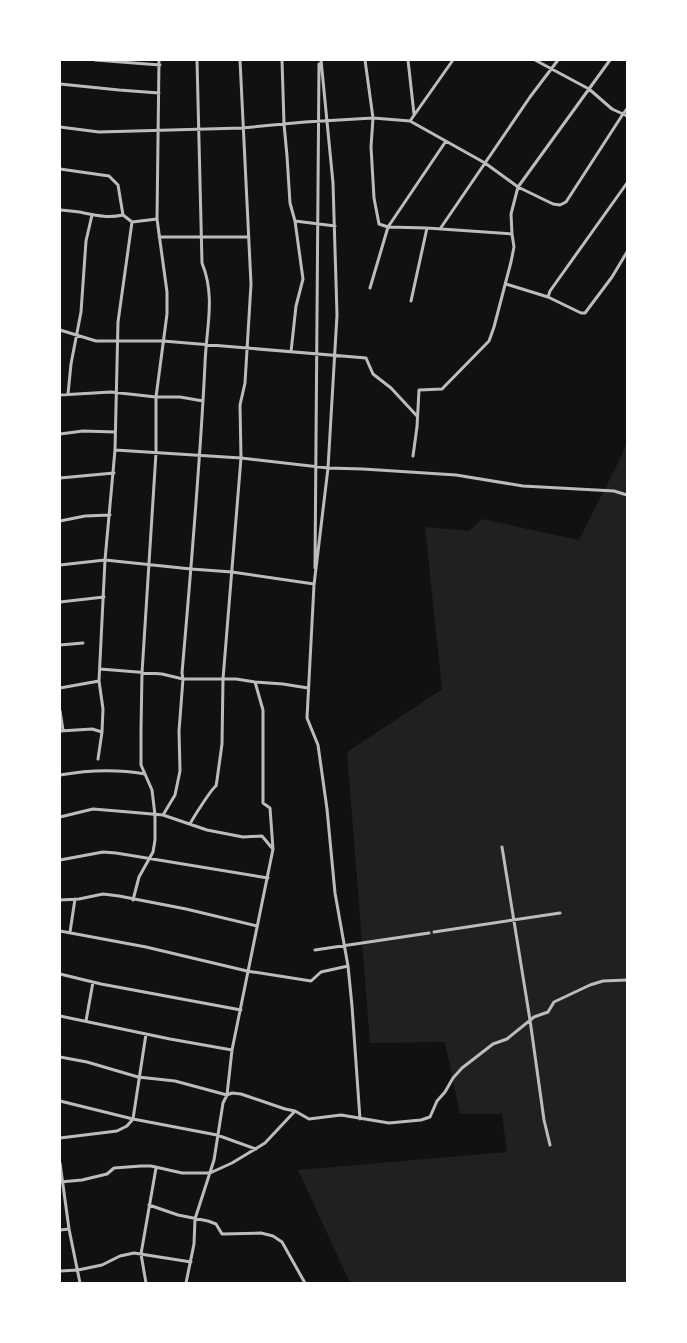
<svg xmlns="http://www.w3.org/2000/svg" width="687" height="1343" font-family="'Exo 2',sans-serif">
  <rect width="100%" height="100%" fill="#111"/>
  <!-- green -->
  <path fill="#202020" d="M 627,440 L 627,1283 L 350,1283 L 298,1170 L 507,1152 L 502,1114 L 460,1114 L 445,1042 L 370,1043 L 347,752 L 442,689 L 425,527 L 469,531 L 482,519 L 579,540 L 622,455 Z"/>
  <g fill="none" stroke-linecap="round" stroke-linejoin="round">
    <!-- minor -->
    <path stroke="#bcbcbc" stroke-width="3" d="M 95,60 L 160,65
      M 282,60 L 284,124 L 287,156 L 290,203 L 295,221 L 303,279 L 296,306 L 291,352
      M 321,60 L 333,183 L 337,315 L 328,468 L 314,585 L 307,718 L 318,745 L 327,809 L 335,893 L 348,966 L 352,1006 L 360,1119
      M 365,60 L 373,118 L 371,147 L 374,198 L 379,224 L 388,227 L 427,228 L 512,234 L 511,214 L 518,187 L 610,60
      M 408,60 L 414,114
      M 60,84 L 119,90 L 159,93
      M 627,109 L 623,114 L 627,116
      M 410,121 L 453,60
      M 60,127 L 99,132 L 242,128 L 305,122 L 373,118 L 410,121 L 485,163 L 518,187 L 553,204 L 560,205 L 566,202 L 623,114 L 612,109 L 589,89 L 535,60
      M 60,169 L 109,176 L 118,185 L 123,215
      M 60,210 C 68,211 76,211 84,213 C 99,216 109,218 123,215 L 132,222 L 157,219
      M 295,221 L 335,226
      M 440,229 L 530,97 L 558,60
      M 159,237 L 249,237
      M 506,284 L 548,297 L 550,291 L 627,183
      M 370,288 L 388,227 L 446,141
      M 548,297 L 581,313 L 585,313 L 612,277 L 627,252
      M 411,301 L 427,228
      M 60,330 L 96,341 L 163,341 L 366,358 L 373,374 L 391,388 L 417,416
      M 68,394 L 71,364 L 81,312 L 86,241 L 92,215
      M 60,395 L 111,392 L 156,397 L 180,397 L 203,401
      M 60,434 L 83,431 L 115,432
      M 115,450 L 241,458 L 328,468 L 363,469 L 456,475 L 523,486 L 614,491 L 627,495
      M 413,456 L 417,427 L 419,390 L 442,389 L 489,341 L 494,327 L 511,262 L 514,247 L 512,234
      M 60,478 L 114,473
      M 60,521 L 85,516 L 110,515
      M 60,565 L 105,560 L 191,569 L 232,572 L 314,584
      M 315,568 L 319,64
      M 60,602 L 104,597
      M 60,645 L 83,643
      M 100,669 L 162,674 L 183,679 L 236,679 L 255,682 L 283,684 L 308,688
      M 60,688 L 99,681
      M 60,711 L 63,730
      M 60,731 L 92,729 L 102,732
      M 98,759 L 102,732 L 103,709 L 99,681 L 105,560 L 115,450 L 118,322 L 132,222
      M 60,775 C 88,770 117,769 145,774
      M 163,815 L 175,795 L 180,771 L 179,731 L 183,679 L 182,673 C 191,570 200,467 205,364 C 206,329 216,297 202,263 L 197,60
      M 60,817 L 93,809 L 129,812 L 163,815 L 207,830 L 243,837 L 262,836 L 272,848
      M 190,824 C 193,818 212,788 216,786 L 217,780 L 222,744 L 223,679 L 241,458 L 240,405 L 245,383 L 251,284 L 240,60
      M 502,847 L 530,1020 L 544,1120 L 550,1145
      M 60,860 L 103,852 L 116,853 L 268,878
      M 60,900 L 79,899 L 103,894 L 119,896 L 186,909 L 257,926
      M 133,900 L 139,877 L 153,852 L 155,840 L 155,815 L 152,790 L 141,765 L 141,730 L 142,673 L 156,453 L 156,397 L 167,314 L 167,292 L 157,219 L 159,60
      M 60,931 L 146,947 L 247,971 L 311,981 L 321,972 L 348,966
      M 70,932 L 75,899
      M 434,932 L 560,913
      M 315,950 L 429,933
      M 60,974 L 101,984 L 241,1010
      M 60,1016 L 170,1039 L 232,1050
      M 86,1021 L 93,982
      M 60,1057 L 87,1062 L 138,1077 L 175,1081 L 227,1095 L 232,1093 L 241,1094 L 285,1109 L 295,1111 L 309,1119 L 341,1115 L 389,1123 L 421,1120 L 430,1117 L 437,1101 L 445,1092 L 453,1078 L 462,1068 L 493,1044 L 507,1039 L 534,1017 L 548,1012 L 554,1002 L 590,985 L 603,981 L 627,980
      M 60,1101 L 133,1119 L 217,1135 L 256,1149
      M 60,1138 L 117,1131 L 127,1126 L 133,1119 L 146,1034
      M 60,1163 L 69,1229 L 80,1283
      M 60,1182 L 82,1180 L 107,1174 L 114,1168 L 141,1166 L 151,1166 L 182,1173 L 210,1173 L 232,1163 L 265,1143 L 295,1111
      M 149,1205 L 178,1215 L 208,1221 L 216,1224 L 222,1234 L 261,1233 L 273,1236 L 282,1242 L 305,1283
      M 60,1230 L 69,1229
      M 60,1271 L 78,1270 L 102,1265 L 120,1256 L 134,1253 L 191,1262
      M 146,1283 L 141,1254 L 156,1168
      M 186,1283 L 194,1244 L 195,1219 L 214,1160 L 223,1103 L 227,1095 L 232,1050 L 273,849 L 270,808 L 263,803 L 263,710 L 255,682"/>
  </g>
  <!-- border -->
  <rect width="687" height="1343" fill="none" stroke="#ffffff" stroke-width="122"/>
</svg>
